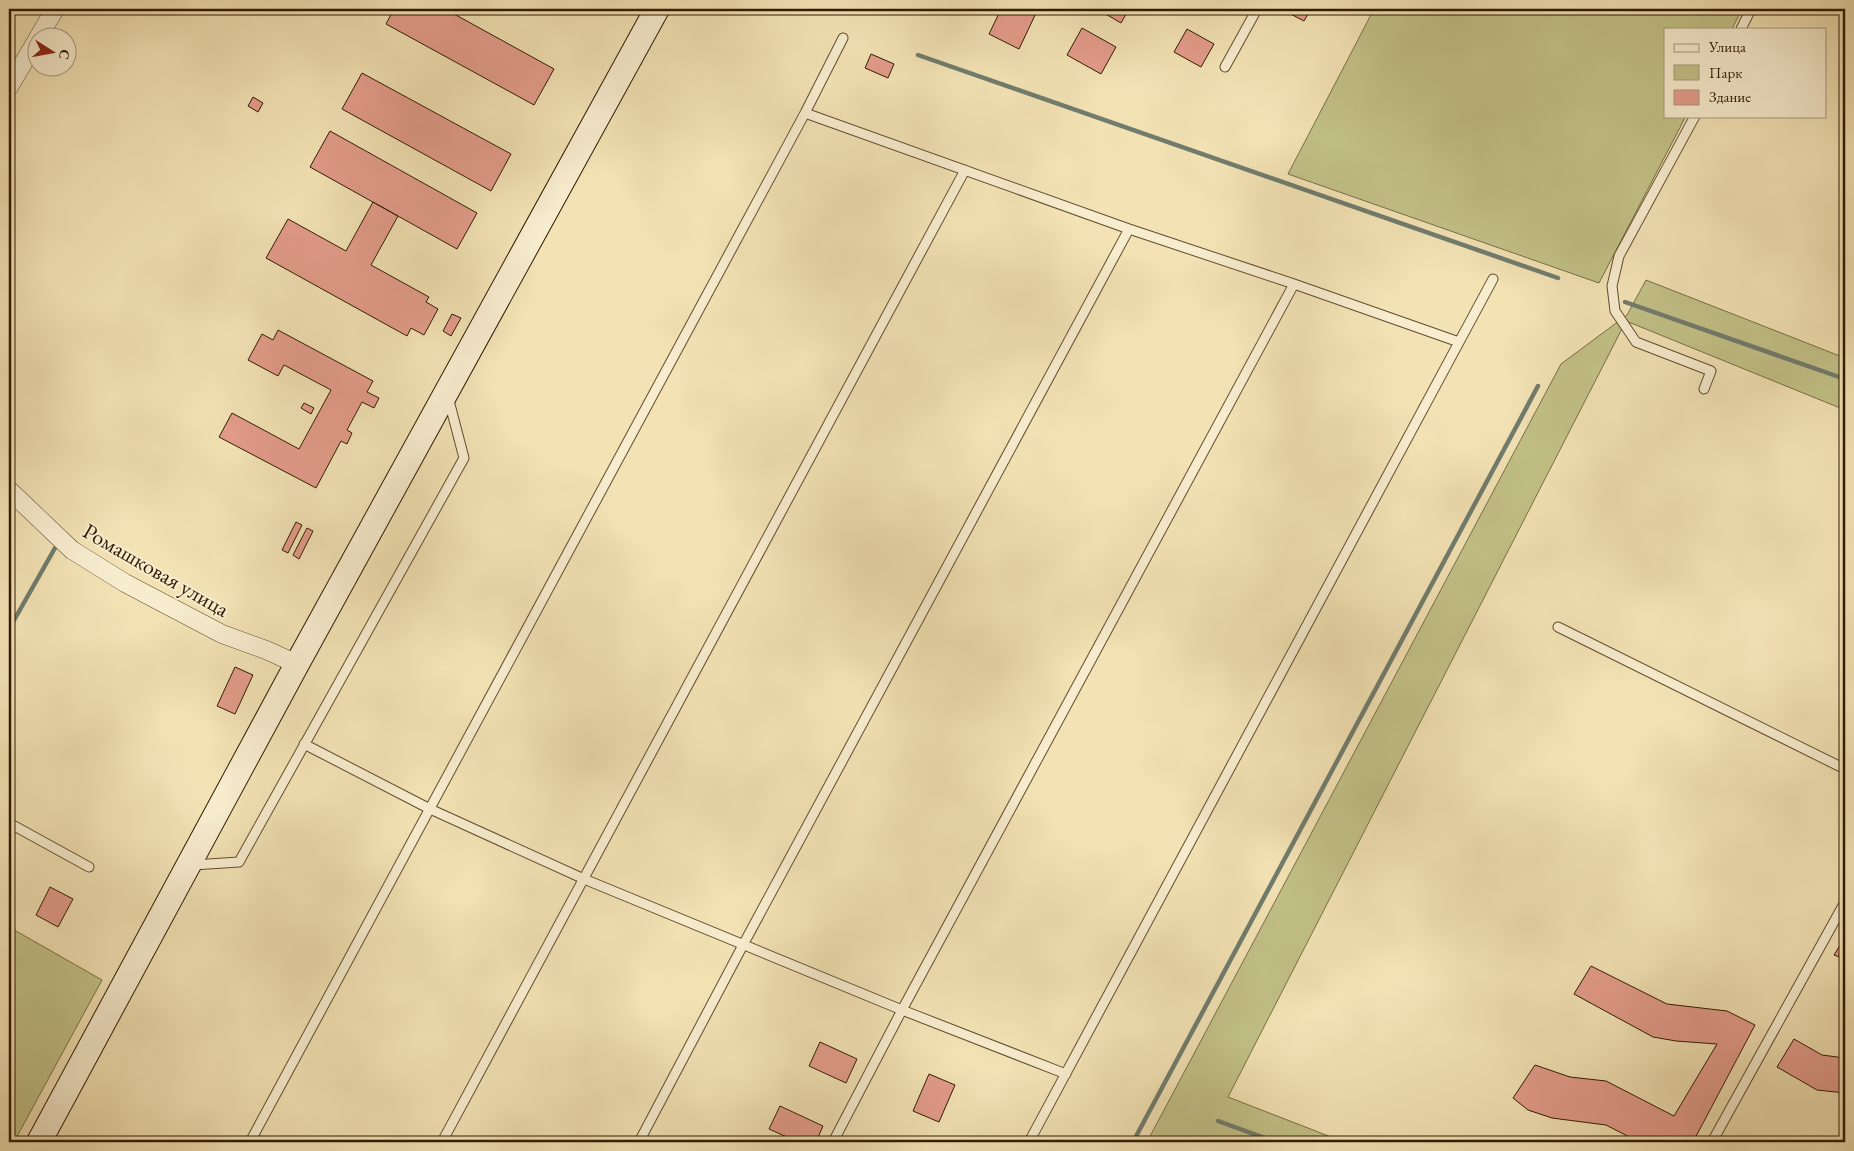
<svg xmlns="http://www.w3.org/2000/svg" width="1854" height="1151" font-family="'EB Garamond',serif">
  <rect width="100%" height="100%" fill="#f2e2b4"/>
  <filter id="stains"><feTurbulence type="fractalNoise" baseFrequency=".004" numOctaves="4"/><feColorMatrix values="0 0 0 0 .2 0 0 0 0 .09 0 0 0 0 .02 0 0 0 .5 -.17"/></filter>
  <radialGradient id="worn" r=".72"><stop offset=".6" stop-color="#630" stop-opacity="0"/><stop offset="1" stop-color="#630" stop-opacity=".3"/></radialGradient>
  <!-- green -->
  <path fill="#c2c187" stroke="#796e44" d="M 1374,9 L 1742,9 L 1732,29 L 1665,29 L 1665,116 L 1686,116 L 1599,283 L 1288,174 Z
    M 1646,280 L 1845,358 L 1845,410 L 1626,321 L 1228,1097 L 1344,1142 L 1147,1142 L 1561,364 L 1627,315 Z
    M 9,927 L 102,980 L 14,1142 L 9,1142 Z"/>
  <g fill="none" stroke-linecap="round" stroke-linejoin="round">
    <!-- stream -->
    <path stroke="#717c6d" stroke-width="4.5" d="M 918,55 L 1558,278
      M 1625,302 L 1845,379
      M 9,629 L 55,548
      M 1218,1121 L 1276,1142
      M 1133,1142 L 1538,386"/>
  </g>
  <!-- building -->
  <path fill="#e39c8b" stroke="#301b00" d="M 394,9 L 445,9 L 554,69 L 534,105 L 386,24 Z
    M 1001,9 L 1031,9 L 1037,11 L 1019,49 L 989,34 Z
    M 1097,9 L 1129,9 L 1121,23 Z
    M 1281,9 L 1311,9 L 1304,21 Z
    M 1082,28 L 1116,47 L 1101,74 L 1067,55 Z
    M 1187,29 L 1214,44 L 1201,67 L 1174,52 Z
    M 871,54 L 894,64 L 888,78 L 865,68 Z
    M 362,73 L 511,154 L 491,191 L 342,109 Z
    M 253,97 L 263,103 L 258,112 L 248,106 Z
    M 330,131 L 477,213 L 457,249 L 310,167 Z
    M 373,202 L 398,216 L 371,265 L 429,297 L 426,302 L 438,309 L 424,335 L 411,328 L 407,336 L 266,258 L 288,219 L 346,251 Z
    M 452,314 L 461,318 L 451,336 L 443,331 Z
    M 278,330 L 373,381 L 367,392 L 379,398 L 374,408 L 362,402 L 347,430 L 352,433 L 347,444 L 341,441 L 316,488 L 219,437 L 232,413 L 299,449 L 331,390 L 284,365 L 278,376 L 248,360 L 262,334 L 273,340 Z
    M 304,403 L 314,408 L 311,414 L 301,408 Z
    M 296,522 L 302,525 L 288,553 L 282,550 Z
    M 307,528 L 313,531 L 299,559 L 293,555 Z
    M 235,667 L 253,675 L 235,714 L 217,706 Z
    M 50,887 L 73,899 L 58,927 L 36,915 Z
    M 1845,937 L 1845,959 L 1834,955 Z
    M 1591,966 L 1667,1004 L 1727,1011 L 1755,1025 L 1693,1142 L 1639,1142 L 1606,1125 L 1552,1118 L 1528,1110 L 1513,1098 L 1535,1065 L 1570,1077 L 1606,1081 L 1674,1116 L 1717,1044 L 1676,1041 L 1653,1037 L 1574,994 Z
    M 1794,1039 L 1822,1055 L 1845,1058 L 1845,1093 L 1817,1090 L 1777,1067 Z
    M 820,1042 L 857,1059 L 846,1083 L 809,1066 Z
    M 929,1074 L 955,1085 L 939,1122 L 913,1111 Z
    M 780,1106 L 823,1126 L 816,1142 L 798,1142 L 769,1129 Z
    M 1736,1139 L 1770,1142 L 1734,1142 Z"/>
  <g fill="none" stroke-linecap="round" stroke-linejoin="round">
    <defs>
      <path id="lane" d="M 1741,29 L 1751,9
        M 1225,67 L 1257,9
        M 805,113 L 1129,229 L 1294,284 L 1459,342
        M 1695,116 L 1619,256 L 1612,286 L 1615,311 L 1636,342 L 1711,371 L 1704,389
        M 1558,627 L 1845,769
        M 304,744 L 430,809 L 584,879 L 902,1010 L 1066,1074
        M 9,823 L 89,867
        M 193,865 L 239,862 L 464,458 L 448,397
        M 250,1142 L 805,113 L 843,38
        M 442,1142 L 965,170
        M 639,1142 L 743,945 L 1129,229
        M 833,1142 L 902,1010 L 1294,284
        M 1029,1142 L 1493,279
        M 1712,1142 L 1845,902"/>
      <path id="street" d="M 38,38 L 55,9
        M 9,87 L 38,38
        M 9,490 L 72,550 L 125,583 L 222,634 L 266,650 L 297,664"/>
      <path id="secondary" d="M 39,1142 L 297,664 L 657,9"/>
    </defs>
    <!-- lane casing -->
    <use href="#lane" stroke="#604d2d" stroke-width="11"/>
    <!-- street casing -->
    <use href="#street" stroke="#604d2d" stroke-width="19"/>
    <!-- secondary casing -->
    <use href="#secondary" stroke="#301b00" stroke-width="26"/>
    <!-- lane -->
    <use href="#lane" stroke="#f7ecce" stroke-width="9"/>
    <!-- street -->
    <use href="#street" stroke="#f7ecce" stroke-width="18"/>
    <!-- secondary -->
    <use href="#secondary" stroke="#f7ecce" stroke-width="24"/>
  </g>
  <g text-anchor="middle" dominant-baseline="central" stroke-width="4" stroke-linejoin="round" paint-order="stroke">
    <!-- street labels -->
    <g font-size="22" fill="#301b00" stroke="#f7ecce">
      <text transform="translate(156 570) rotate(30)">Ромашковая улица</text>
    </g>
  </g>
  <!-- margin -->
  <rect width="1854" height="1151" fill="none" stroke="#f2e2b4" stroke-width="30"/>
  <rect x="10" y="10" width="1834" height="1131" fill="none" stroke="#301b00" stroke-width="2.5"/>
  <rect x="15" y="15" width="1824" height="1121" fill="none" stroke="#301b00"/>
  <!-- legend -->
  <rect x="1664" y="28" width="162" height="90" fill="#f7ecce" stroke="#a7987c"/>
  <rect x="1674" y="44" width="25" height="8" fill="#f7ecce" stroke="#a7987c"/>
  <text x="1709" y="52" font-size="15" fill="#301b00">Улица</text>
  <rect x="1674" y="65" width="25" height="15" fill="#c2c187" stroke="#a7987c"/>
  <text x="1709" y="78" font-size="15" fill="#301b00">Парк</text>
  <rect x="1674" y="90" width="25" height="15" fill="#e39c8b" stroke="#a7987c"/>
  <text x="1709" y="102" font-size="15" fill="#301b00">Здание</text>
  <!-- north arrow -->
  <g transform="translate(52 52) rotate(101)"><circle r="24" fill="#f7ecce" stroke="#a7987c"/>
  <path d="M0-4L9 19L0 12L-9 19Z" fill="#8f2418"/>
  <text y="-8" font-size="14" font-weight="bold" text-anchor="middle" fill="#301b00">С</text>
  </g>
  <rect width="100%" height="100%" filter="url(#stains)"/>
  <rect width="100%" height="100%" fill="url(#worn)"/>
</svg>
